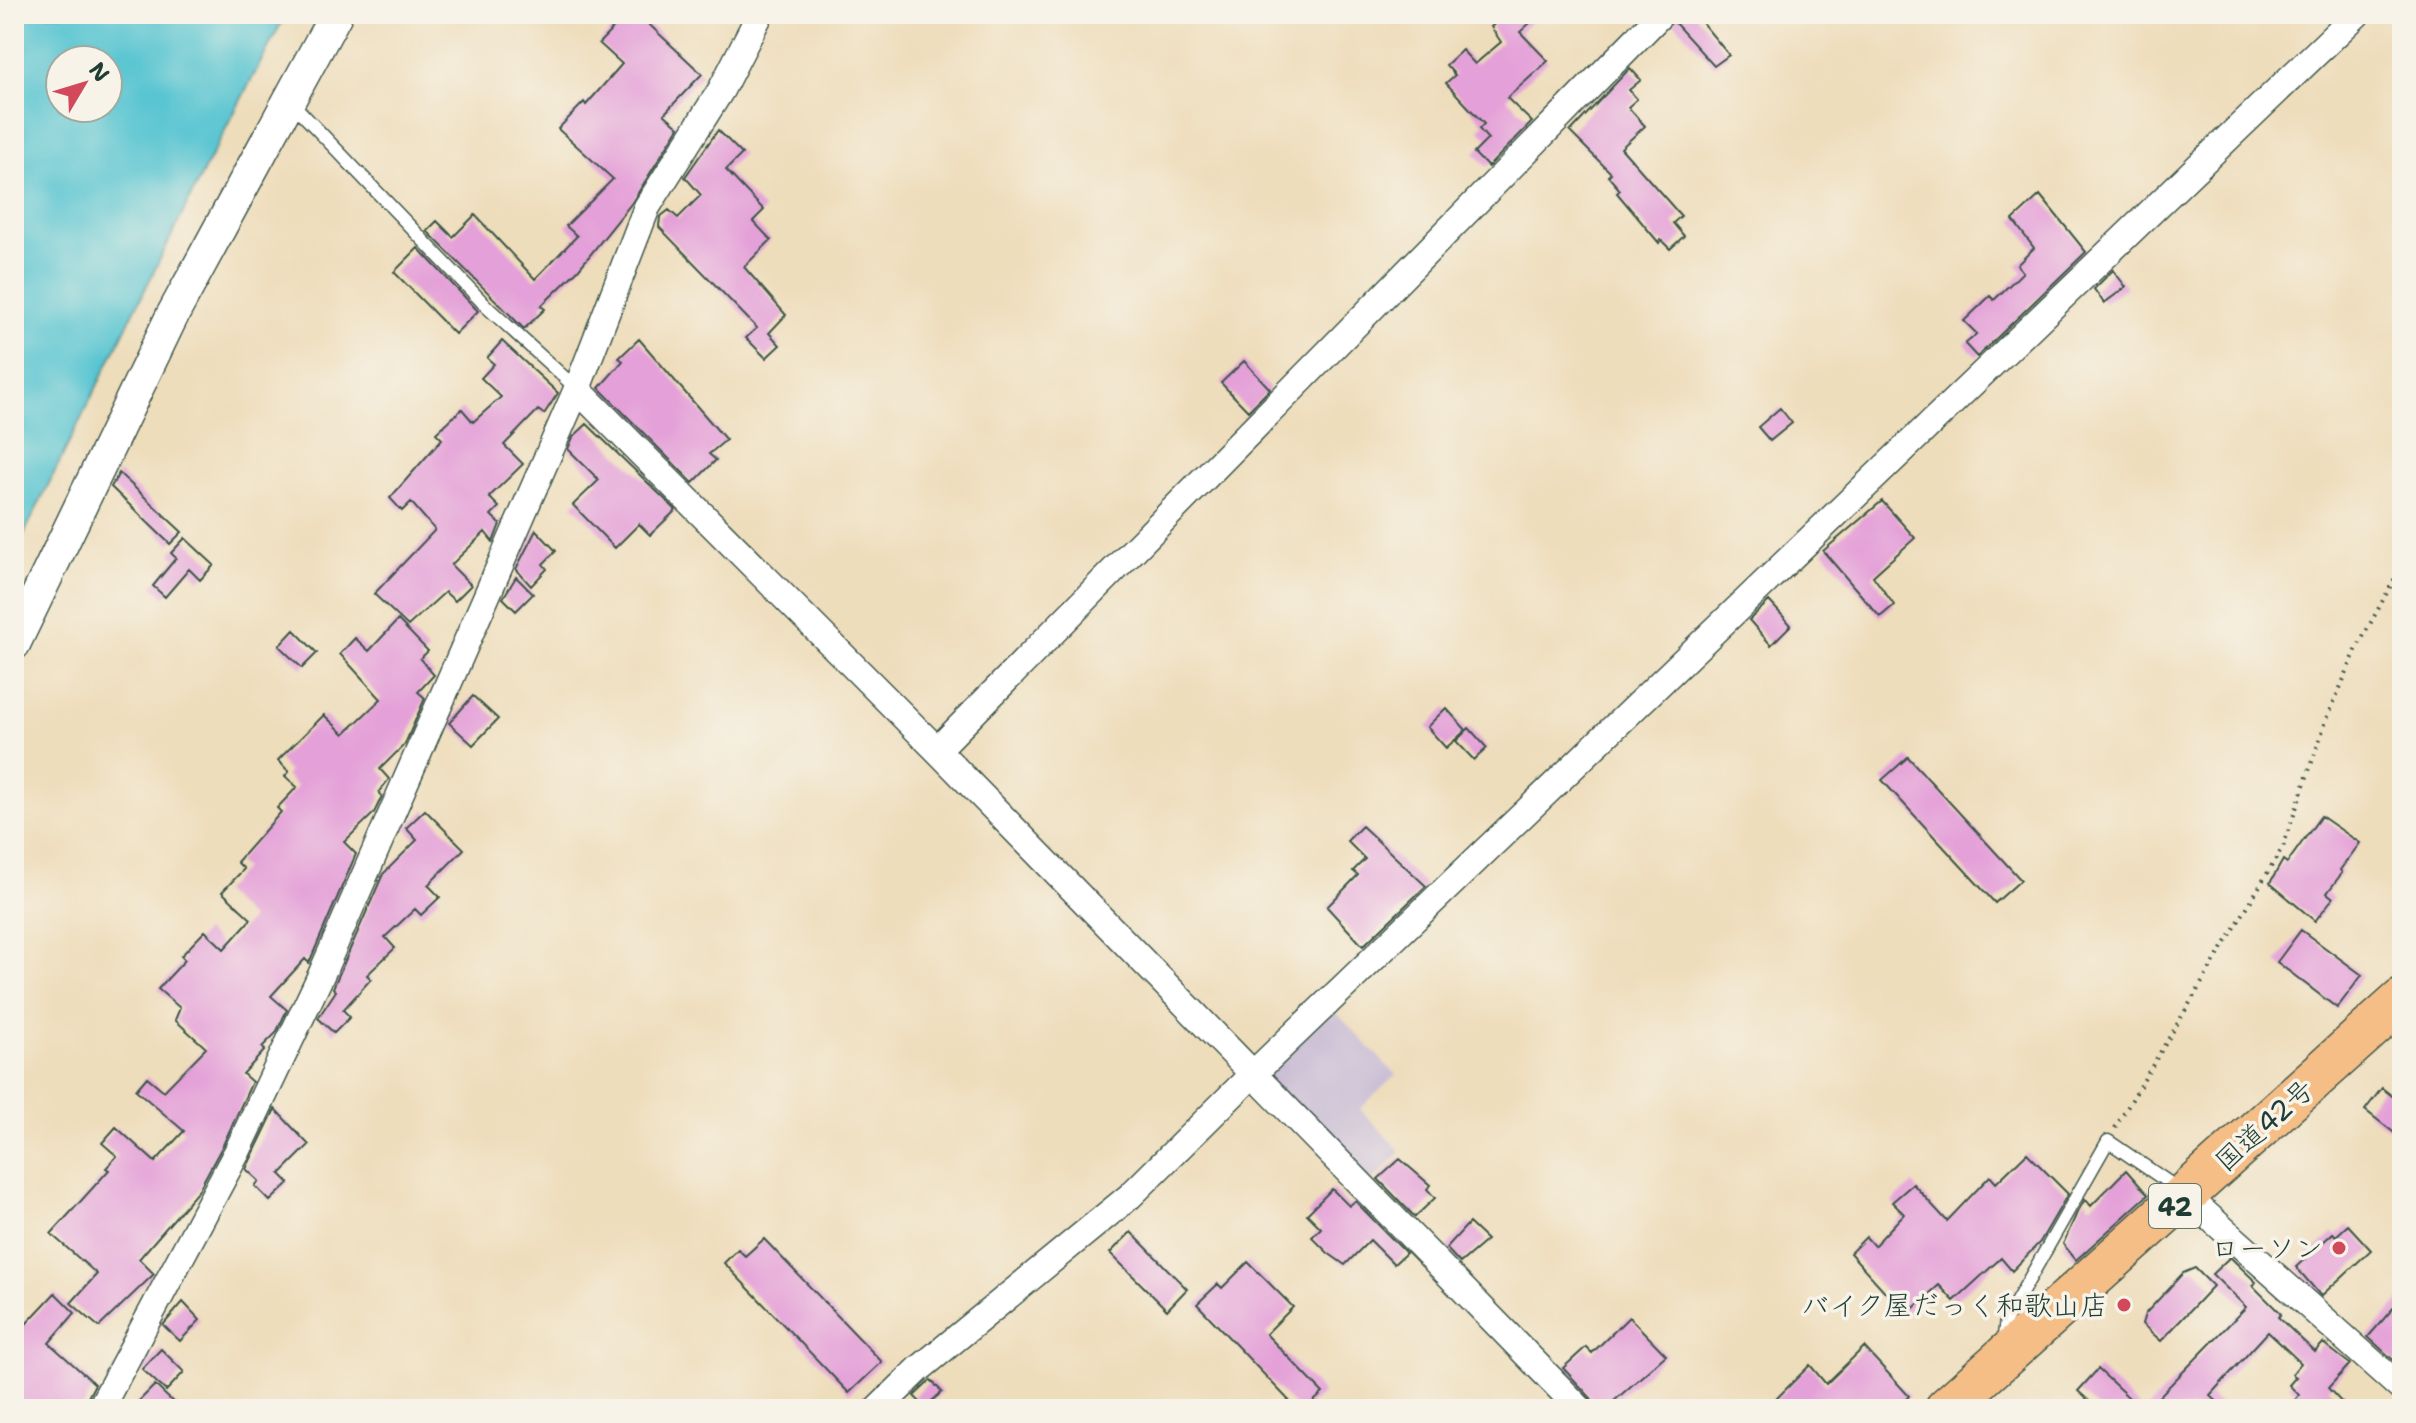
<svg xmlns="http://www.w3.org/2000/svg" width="2416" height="1423" font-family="'Shantell Sans','Klee One',sans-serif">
  <rect width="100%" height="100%" fill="#f7f3e8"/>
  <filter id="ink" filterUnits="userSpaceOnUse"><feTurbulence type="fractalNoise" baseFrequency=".0125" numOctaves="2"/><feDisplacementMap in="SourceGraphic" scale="16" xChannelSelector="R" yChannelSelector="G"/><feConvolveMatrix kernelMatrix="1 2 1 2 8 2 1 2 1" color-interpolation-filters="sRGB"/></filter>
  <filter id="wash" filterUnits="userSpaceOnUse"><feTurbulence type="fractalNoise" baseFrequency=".006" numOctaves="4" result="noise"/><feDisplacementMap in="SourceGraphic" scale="32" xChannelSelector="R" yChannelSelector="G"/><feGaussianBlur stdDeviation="1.8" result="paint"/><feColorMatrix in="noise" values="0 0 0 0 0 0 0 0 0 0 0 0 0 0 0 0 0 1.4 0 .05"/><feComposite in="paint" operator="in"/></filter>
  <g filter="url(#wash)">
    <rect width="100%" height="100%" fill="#edb"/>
    <!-- industrial -->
    <path fill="#cbbfd5" d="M 1333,1009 L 1396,1075 L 1360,1109 L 1401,1152 L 1366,1186 L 1261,1077 Z"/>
    <!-- water -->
    <path fill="#58c5d1" stroke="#3c8182" stroke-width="2" fill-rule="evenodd" d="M 14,14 L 286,14 L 205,168 L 14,554 ZM 60,60 L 108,60 L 108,108 L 60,108 Z"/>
    <g id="blocks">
      <!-- building -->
      <path fill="#e4a0d8" d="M 627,14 L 638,14 L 702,74 L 664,114 L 679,127 L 631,204 L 578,270 L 541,306 L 545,309 L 524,329 L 427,231 L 437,221 L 453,237 L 475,215 L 535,279 L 577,236 L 566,226 L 613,179 L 558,129 L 584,102 L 586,105 L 622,64 L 599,43 Z
        M 1505,14 L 1521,14 L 1530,23 L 1520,32 L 1548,61 L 1507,98 L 1532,122 L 1488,167 L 1474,153 L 1488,139 L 1479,129 L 1484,124 L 1446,83 L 1455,75 L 1446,65 L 1462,50 L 1475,64 L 1501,42 L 1491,27 Z
        M 1677,14 L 1695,14 L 1729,55 L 1714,66 L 1674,22 Z
        M 1630,68 L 1641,80 L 1629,90 L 1637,99 L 1628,107 L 1645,126 L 1621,148 L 1681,216 L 1673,223 L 1684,236 L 1670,249 L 1661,240 L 1659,243 L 1617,193 L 1620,190 L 1608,176 L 1611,173 L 1570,132 Z
        M 718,130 L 742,154 L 726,170 L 764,210 L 753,221 L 771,240 L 744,267 L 786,315 L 769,333 L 780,345 L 766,358 L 746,338 L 757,328 L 659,227 L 660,217 L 669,210 L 678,218 L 701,195 L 685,177 Z
        M 2040,195 L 2086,252 L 1977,357 L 1965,344 L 1977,334 L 1964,321 L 1990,296 L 1994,300 L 2023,272 L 2017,265 L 2034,248 L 2013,220 Z
        M 418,248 L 478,311 L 455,334 L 394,272 Z
        M 2113,270 L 2126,287 L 2104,303 L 2094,289 Z
        M 639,339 L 726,440 L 709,454 L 716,460 L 693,483 L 599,388 L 623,361 L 619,358 Z
        M 502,341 L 558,393 L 544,414 L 538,410 L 504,445 L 523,464 L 489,497 L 499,507 L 491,515 L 500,524 L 493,542 L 485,532 L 451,565 L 471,585 L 455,601 L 445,592 L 408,626 L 374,594 L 435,530 L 411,502 L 402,511 L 390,498 L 442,439 L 436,433 L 462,409 L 473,422 L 501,397 L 481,378 L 494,364 L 487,358 Z
        M 1244,361 L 1270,389 L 1248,411 L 1221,383 Z
        M 1780,408 L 1792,423 L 1770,441 L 1758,427 Z
        M 587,424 L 676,510 L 650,535 L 639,524 L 615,548 L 573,505 L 599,480 L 568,449 L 573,437 Z
        M 119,473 L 182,532 L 170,544 L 111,487 Z
        M 1882,501 L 1915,538 L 1873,576 L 1894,605 L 1880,617 L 1823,551 Z
        M 536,530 L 556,551 L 543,564 L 547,569 L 531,586 L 516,569 Z
        M 185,538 L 214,565 L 200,580 L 189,569 L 165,597 L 153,586 L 176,558 L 171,553 Z
        M 516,577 L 533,594 L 516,611 L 503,598 Z
        M 1769,601 L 1791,625 L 1771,645 L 1749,620 Z
        M 398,620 L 428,651 L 420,659 L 434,675 L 418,692 L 425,698 L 405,744 L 380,769 L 389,779 L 379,792 L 382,796 L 374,813 L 344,842 L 356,854 L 309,963 L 305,959 L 271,996 L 287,1010 L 276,1033 L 262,1047 L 265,1050 L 243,1074 L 252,1082 L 223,1145 L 198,1191 L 139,1259 L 154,1274 L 99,1327 L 71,1303 L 97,1274 L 51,1234 L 109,1170 L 106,1168 L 117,1156 L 102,1143 L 116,1127 L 155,1162 L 184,1131 L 136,1090 L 147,1077 L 164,1091 L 206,1048 L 175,1020 L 180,1008 L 158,989 L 185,960 L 181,956 L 205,931 L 224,949 L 251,919 L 222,892 L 244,869 L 237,862 L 281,812 L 277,808 L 297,787 L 285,776 L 289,772 L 278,760 L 324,715 L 344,734 L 381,699 L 340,654 L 355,638 L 369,651 Z
        M 294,630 L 317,653 L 302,668 L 279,646 Z
        M 473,696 L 498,719 L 473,745 L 449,723 Z
        M 1446,708 L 1466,730 L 1446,748 L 1427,727 Z
        M 1469,728 L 1487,748 L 1474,760 L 1456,741 Z
        M 1908,757 L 2021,880 L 1995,903 L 1882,780 Z
        M 425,810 L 464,849 L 428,885 L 440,897 L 421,915 L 415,909 L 385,937 L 395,948 L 367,975 L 371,979 L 343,1010 L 350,1017 L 334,1033 L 318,1018 L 336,991 L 333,988 L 383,874 L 417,840 L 406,828 Z
        M 2321,816 L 2360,843 L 2340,870 L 2342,873 L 2327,893 L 2333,898 L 2315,921 L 2270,883 L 2283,860 L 2287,863 Z
        M 1362,826 L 1426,886 L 1363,946 L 1327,907 L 1358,875 L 1353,871 L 1365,859 L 1347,841 Z
        M 2301,930 L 2362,975 L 2337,1008 L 2277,962 Z
        M 2382,1088 L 2402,1104 L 2402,1139 L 2365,1110 Z
        M 275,1109 L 309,1145 L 280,1174 L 289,1183 L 270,1201 L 255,1186 L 259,1181 L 246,1169 Z
        M 2027,1153 L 2068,1194 L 2040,1242 L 2012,1271 L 2001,1258 L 1954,1301 L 1939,1285 L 1906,1315 L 1850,1253 L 1866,1237 L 1874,1246 L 1904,1214 L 1892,1202 L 1913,1184 L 1947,1221 L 1990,1176 L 1996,1183 Z
        M 1400,1159 L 1430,1185 L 1427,1189 L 1435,1198 L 1415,1217 L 1378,1179 Z
        M 2126,1170 L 2148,1195 L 2076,1260 L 2063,1244 L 2076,1215 L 2085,1199 L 2091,1206 Z
        M 1332,1189 L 1349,1206 L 1355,1201 L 1406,1253 L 1394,1264 L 1370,1240 L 1345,1265 L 1328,1253 L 1312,1237 L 1321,1228 L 1307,1214 Z
        M 1469,1223 L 1487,1240 L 1460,1263 L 1446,1248 Z
        M 2348,1225 L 2371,1250 L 2321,1296 L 2296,1267 L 2333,1233 L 2336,1236 Z
        M 1131,1232 L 1187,1289 L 1167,1310 L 1110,1253 Z
        M 764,1239 L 882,1362 L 849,1393 L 724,1263 L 738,1249 L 745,1256 Z
        M 2230,1257 L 2256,1282 L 2253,1286 L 2281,1314 L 2278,1317 L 2315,1352 L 2323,1343 L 2350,1364 L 2328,1388 L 2348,1409 L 2306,1409 L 2295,1400 L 2299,1395 L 2289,1385 L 2296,1377 L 2292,1374 L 2301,1363 L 2268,1332 L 2210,1395 L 2225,1409 L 2147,1409 L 2246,1307 L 2212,1274 Z
        M 1248,1262 L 1293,1307 L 1266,1334 L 1323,1393 L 1305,1409 L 1297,1409 L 1197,1304 L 1218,1284 L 1222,1288 Z
        M 2195,1268 L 2213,1286 L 2161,1341 L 2142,1324 L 2145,1314 L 2183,1273 Z
        M 55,1293 L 75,1313 L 49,1343 L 95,1384 L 82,1409 L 29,1409 L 14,1396 L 14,1313 L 26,1324 Z
        M 2402,1298 L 2402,1368 L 2368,1337 Z
        M 183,1302 L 200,1320 L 180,1341 L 163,1325 Z
        M 1629,1317 L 1666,1355 L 1605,1409 L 1596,1409 L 1591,1398 L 1563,1368 L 1586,1347 L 1592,1353 Z
        M 1864,1347 L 1909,1396 L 1896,1409 L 1766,1409 L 1810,1365 L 1826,1384 Z
        M 161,1349 L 184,1372 L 166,1391 L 142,1369 Z
        M 2098,1369 L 2141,1409 L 2098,1409 L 2078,1391 Z
        M 931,1380 L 942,1392 L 925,1407 L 914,1396 Z
        M 155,1385 L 180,1409 L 131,1409 Z"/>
    </g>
  </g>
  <g filter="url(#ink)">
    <use href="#blocks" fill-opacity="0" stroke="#3e5548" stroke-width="2"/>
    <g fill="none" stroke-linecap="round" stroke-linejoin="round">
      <defs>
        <path id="service" d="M 290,101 L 488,308 L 577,389
          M 2003,1343 L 2006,1320 L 2108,1141 L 2181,1191"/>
        <path id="minor" d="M 577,389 L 937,750 L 1580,1409
          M 937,750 L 1661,14
          M 2186,1196 L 2402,1389
          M 100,1409 L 237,1152 L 322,973 L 577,389 L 647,207 L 721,90 L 760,14
          M 878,1409 L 919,1369 L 1130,1196 L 1253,1074 L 2357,14"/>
        <path id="tertiary" d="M 14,644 L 172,316 L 336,14"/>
        <path id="trunk" d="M 1946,1409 L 2402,1000"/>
      </defs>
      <!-- service casing -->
      <use href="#service" stroke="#3e5548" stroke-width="15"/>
      <!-- minor casing -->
      <use href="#minor" stroke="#3e5548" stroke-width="29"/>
      <!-- tertiary casing -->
      <use href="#tertiary" stroke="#3e5548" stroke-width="35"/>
      <!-- trunk casing -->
      <use href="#trunk" stroke="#3e5548" stroke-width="45"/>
      <!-- path -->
      <path stroke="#3e5548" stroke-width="4" stroke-dasharray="2 6" stroke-linecap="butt" d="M 2115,1128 L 2283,847 L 2326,721 L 2357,648 L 2402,565"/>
      <!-- service -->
      <use href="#service" stroke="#fff" stroke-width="12"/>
      <!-- minor -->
      <use href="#minor" stroke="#fff" stroke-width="26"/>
      <!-- tertiary -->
      <use href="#tertiary" stroke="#fff" stroke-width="32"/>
      <!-- trunk -->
      <use href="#trunk" stroke="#f6be87" stroke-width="42"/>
    </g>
  </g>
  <!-- markers -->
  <g fill="#d1495b" stroke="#f7f3e8" stroke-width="3">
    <circle cx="2339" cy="1248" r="8"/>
    <circle cx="2124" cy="1305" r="8"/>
  </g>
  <g text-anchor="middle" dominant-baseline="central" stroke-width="7" stroke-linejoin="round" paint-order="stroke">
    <!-- shield labels -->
    <rect fill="#f7f3e8" stroke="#60746a" stroke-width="2" x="2149" y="1184" width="52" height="44" rx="6"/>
    <g font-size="26" font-weight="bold" fill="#1f3d34">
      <text x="2175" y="1206">42</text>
    </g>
    <!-- street labels -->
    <g font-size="28" fill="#1f3d34" stroke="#f7f3e8">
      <text transform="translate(2264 1125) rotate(-42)">国道42号</text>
    </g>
    <!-- poi labels -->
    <g font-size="28" fill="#1f3d34" stroke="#f7f3e8" text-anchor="end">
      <text x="2323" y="1248">ローソン</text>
      <text x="2108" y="1305">バイク屋だっく和歌山店</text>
    </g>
  </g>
  <!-- margin -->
  <rect width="2416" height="1423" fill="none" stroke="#f7f3e8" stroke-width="48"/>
  <!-- north arrow -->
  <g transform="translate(84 84) rotate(52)"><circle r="38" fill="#f7f3e8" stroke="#a1aaa0" stroke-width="2"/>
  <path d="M0-6L14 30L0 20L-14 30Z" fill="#d1495b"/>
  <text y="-12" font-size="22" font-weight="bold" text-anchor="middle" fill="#1f3d34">N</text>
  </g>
</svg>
